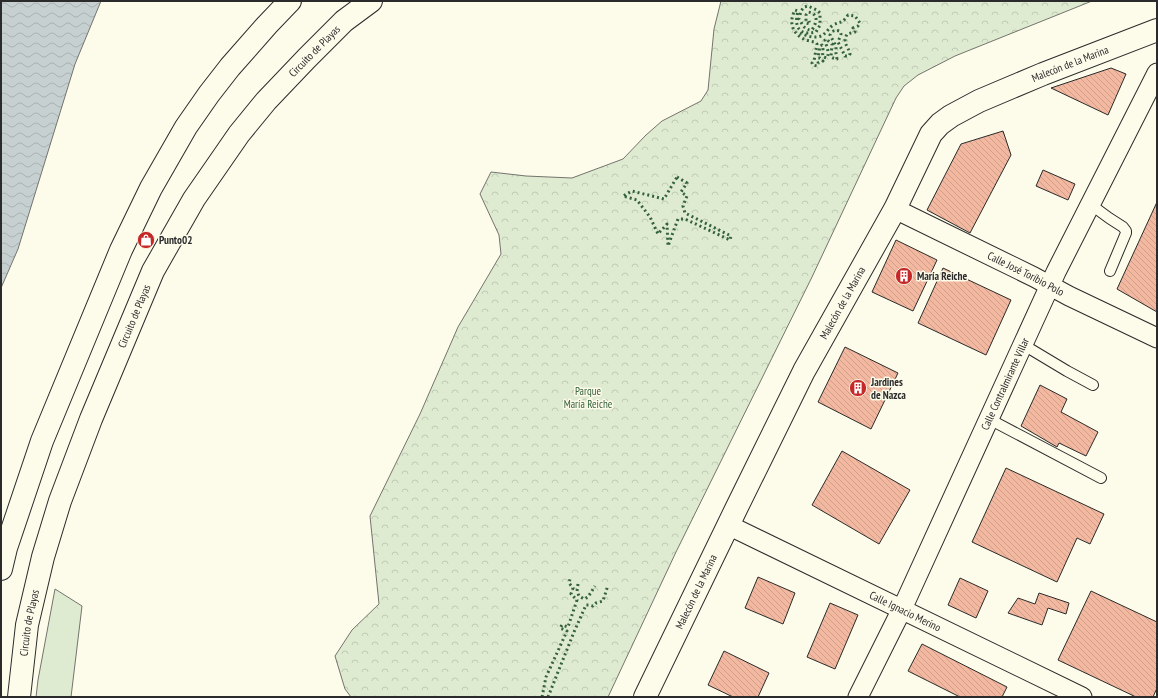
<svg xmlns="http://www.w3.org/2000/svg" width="1158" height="698" font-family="'PT Sans Narrow',sans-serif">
  <defs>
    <pattern id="park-crowns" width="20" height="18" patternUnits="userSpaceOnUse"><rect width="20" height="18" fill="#deebd1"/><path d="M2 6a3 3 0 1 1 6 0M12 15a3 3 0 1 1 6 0" fill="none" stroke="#bfcab4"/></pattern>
    <pattern id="water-waves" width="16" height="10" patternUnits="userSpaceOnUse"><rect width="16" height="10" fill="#c7d0d0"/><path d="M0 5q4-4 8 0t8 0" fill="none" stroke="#abb3b3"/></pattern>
    <pattern id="building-back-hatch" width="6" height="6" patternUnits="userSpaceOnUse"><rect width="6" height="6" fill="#f2b8a0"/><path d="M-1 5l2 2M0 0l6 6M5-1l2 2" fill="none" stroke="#d09e8a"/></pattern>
  </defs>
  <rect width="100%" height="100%" fill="#fdfbea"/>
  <!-- grass -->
  <path fill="#deebd1" stroke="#74746e" d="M 55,589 L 82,606 L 71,697 L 36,697 L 38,680 Z"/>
  <!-- park -->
  <path fill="url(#park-crowns)" stroke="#74746e" d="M 721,1 L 1092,1 L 955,56 L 918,75 L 904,86 L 896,98 L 812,277 L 676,552 L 608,697 L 351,697 L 345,689 L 335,656 L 352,630 L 379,604 L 370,516 L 420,414 L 458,327 L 501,254 L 499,235 L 480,194 L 491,172 L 526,176 L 572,178 L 623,159 L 646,135 L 662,121 L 701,101 L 708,90 L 714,29 Z"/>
  <!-- water -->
  <path fill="url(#water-waves)" stroke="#74746e" d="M 1,1 L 101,1 L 75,64 L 18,249 L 1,288 Z"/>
  <!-- building -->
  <path fill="url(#building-back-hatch)" stroke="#2b2b2b" d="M 1111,68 L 1126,74 L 1108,115 L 1051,88 Z
    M 1003,131 L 1011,155 L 970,233 L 927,210 L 961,144 Z
    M 1043,170 L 1075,184 L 1068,200 L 1036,186 Z
    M 1157,202 L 1157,312 L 1117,289 Z
    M 896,240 L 937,260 L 913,311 L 872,292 Z
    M 943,268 L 1011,300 L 986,355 L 918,323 Z
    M 845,347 L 898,373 L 871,429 L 818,402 Z
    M 1040,385 L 1067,399 L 1061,412 L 1098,432 L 1086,456 L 1059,443 L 1057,447 L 1021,426 Z
    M 842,451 L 910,490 L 879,544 L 812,505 Z
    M 1006,468 L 1104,514 L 1090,544 L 1077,538 L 1057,582 L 972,542 Z
    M 758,577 L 795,593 L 783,624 L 745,608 Z
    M 960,578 L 988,591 L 976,618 L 948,605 Z
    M 1091,591 L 1157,622 L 1157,688 L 1153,697 L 1136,697 L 1058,660 Z
    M 1039,593 L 1069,603 L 1066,614 L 1048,608 L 1042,625 L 1008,613 L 1018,598 L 1035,604 Z
    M 830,603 L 858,615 L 835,669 L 807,657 Z
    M 922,644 L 1007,687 L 1002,697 L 960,697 L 908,671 Z
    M 724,651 L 769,673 L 758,697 L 733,697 L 708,685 Z"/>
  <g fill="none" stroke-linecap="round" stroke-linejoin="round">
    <defs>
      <path id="service" d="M 1090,204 L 1109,218 L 1123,227 L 1126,231 L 1126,233 L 1110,271
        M 1022,344 L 1067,371 L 1093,385
        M 989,419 L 1101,478"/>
      <g id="minor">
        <path id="s1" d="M 895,209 L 1034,277 L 1069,296 L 1157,338"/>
        <path id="s2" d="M 728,525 L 1082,697"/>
        <path id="s3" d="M 858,697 L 902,609 L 1056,272 L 1157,73"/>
      </g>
      <g id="tertiary">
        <path id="s4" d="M 645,697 L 737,507 L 804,371 L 895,209 L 931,134 L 940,124 L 951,116 L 979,101 L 1043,74 L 1157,30"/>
      </g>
      <g id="trunk">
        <path d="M 1,569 L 6,548 L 42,441 L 121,250 L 151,188 L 186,127 L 209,94 L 230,67 L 267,25 L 290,1"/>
        <path id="s5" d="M 19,697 L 27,625 L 43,557 L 60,501 L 91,419 L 153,271 L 194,199 L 239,134 L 266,101 L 307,58 L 344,21 L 371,1"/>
      </g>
    </defs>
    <!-- service casing -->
    <use href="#service" stroke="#2b2b2b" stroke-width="12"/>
    <!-- minor casing -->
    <use href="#minor" stroke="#2b2b2b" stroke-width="21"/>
    <!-- tertiary casing -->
    <use href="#tertiary" stroke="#2b2b2b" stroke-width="24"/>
    <!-- trunk casing -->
    <use href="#trunk" stroke="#2b2b2b" stroke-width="24"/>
    <!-- service -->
    <use href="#service" stroke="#fdfbea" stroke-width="10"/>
    <!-- minor -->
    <use href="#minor" stroke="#fdfbea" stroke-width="19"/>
    <!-- tertiary -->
    <use href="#tertiary" stroke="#fdfbea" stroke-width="22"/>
    <!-- trunk -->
    <use href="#trunk" stroke="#fdfbea" stroke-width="22"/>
    <!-- hedge -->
    <path stroke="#34623c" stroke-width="3" stroke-dasharray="2 3" stroke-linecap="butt" d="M 800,33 C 806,36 818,40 824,34 C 827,32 829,28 833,25 C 841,21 842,24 848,15 L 855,16 L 860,23 L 858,26 L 853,28 L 855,30 L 855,32 L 847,34 C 842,44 848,45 850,54 L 849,56 L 845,56 L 838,42 L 841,34 L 840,31 C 836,30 834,30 831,33 L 830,35 L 836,46 L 836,54 L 837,59 L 833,58 L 831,57 L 832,44 L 826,39 L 825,40 C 826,46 830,52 827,58 L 823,57 C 822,53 824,49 822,45 L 820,46 L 818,58 L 820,58 L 823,61 L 818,63 L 817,66 L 813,65 L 812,63 L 814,61 L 817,44 L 815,42 C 797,40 786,27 795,10 L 798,11 C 794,26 798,36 816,32 L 820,25 L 820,13 L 817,10 L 808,6 L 804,7 L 801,11 L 799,19 C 803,25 804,30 812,30 C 817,22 819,14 808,12 L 806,15 L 806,23 L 810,24 L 809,21
      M 677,177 L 687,183 L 681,192 L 687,196 L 683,206 L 685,213 L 731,236 L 730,240 L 685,219 L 678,219 L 668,246 L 667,224 L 658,234 L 650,217 L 637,200 L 623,196 L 632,191 L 664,199 Z
      M 578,584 L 577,591 L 579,596 L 584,599 L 588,597 L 595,586
      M 542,697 L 546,677 L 567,631 L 560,628 L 562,625 L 568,627 L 577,600 L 571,594 L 573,588 L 569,583 L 570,579
      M 548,697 L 574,632 L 586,605 L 589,605 L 593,606 L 596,603 L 603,601 L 608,585"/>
  </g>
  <!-- icons -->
  <defs>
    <symbol id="shop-disc" viewBox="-11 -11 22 22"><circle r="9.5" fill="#c62828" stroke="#fdfbea"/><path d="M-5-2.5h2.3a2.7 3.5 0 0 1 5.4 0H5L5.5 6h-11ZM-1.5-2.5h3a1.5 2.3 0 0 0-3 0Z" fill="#fff"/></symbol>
    <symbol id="building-disc" viewBox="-11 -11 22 22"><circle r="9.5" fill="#c62828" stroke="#fdfbea"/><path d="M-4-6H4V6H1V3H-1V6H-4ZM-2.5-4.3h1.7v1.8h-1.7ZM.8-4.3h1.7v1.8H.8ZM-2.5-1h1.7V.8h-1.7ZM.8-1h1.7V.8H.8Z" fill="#fff"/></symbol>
  </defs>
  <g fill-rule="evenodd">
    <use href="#shop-disc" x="136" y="230" width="20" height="20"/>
    <use href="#building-disc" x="894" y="266" width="20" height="20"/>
    <use href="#building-disc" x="848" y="378" width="20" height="20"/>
  </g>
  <g text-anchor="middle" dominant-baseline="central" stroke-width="3" stroke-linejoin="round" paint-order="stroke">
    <!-- street labels -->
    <g font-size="11" fill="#2b2b2b" stroke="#fdfbea">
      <text stroke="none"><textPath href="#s5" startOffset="723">Circuito de Playas</textPath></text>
      <text stroke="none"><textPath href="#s4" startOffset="789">Malecón de la Marina</textPath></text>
      <text stroke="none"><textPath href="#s1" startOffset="146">Calle José Toríbio Polo</textPath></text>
      <text stroke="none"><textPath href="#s4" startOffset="441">Malecón de la Marina</textPath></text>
      <text stroke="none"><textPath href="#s5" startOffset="400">Circuito de Playas</textPath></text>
      <text stroke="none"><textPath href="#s3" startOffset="346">Calle Contralmirante Villar</textPath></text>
      <text stroke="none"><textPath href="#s4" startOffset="117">Malecón de la Marina</textPath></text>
      <text stroke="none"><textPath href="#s2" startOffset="197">Calle Ignacio Merino</textPath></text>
      <text stroke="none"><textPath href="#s5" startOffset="75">Circuito de Playas</textPath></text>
    </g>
    <!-- poi labels -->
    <g font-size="11" font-weight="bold" fill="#2b2b2b" stroke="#fdfbea" text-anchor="start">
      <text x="159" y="240">Punto02</text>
      <text x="917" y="276">María Reiche</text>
      <text x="871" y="382">Jardines<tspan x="871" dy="13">de Nazca</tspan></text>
    </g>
    <!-- park labels -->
    <g font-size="11" fill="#34623c" stroke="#fdfbea">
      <text x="588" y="391">Parque<tspan x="588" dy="13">María Reiche</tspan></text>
    </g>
  </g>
  <!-- border -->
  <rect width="1158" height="698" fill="none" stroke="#2b2b2b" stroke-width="4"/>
</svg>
